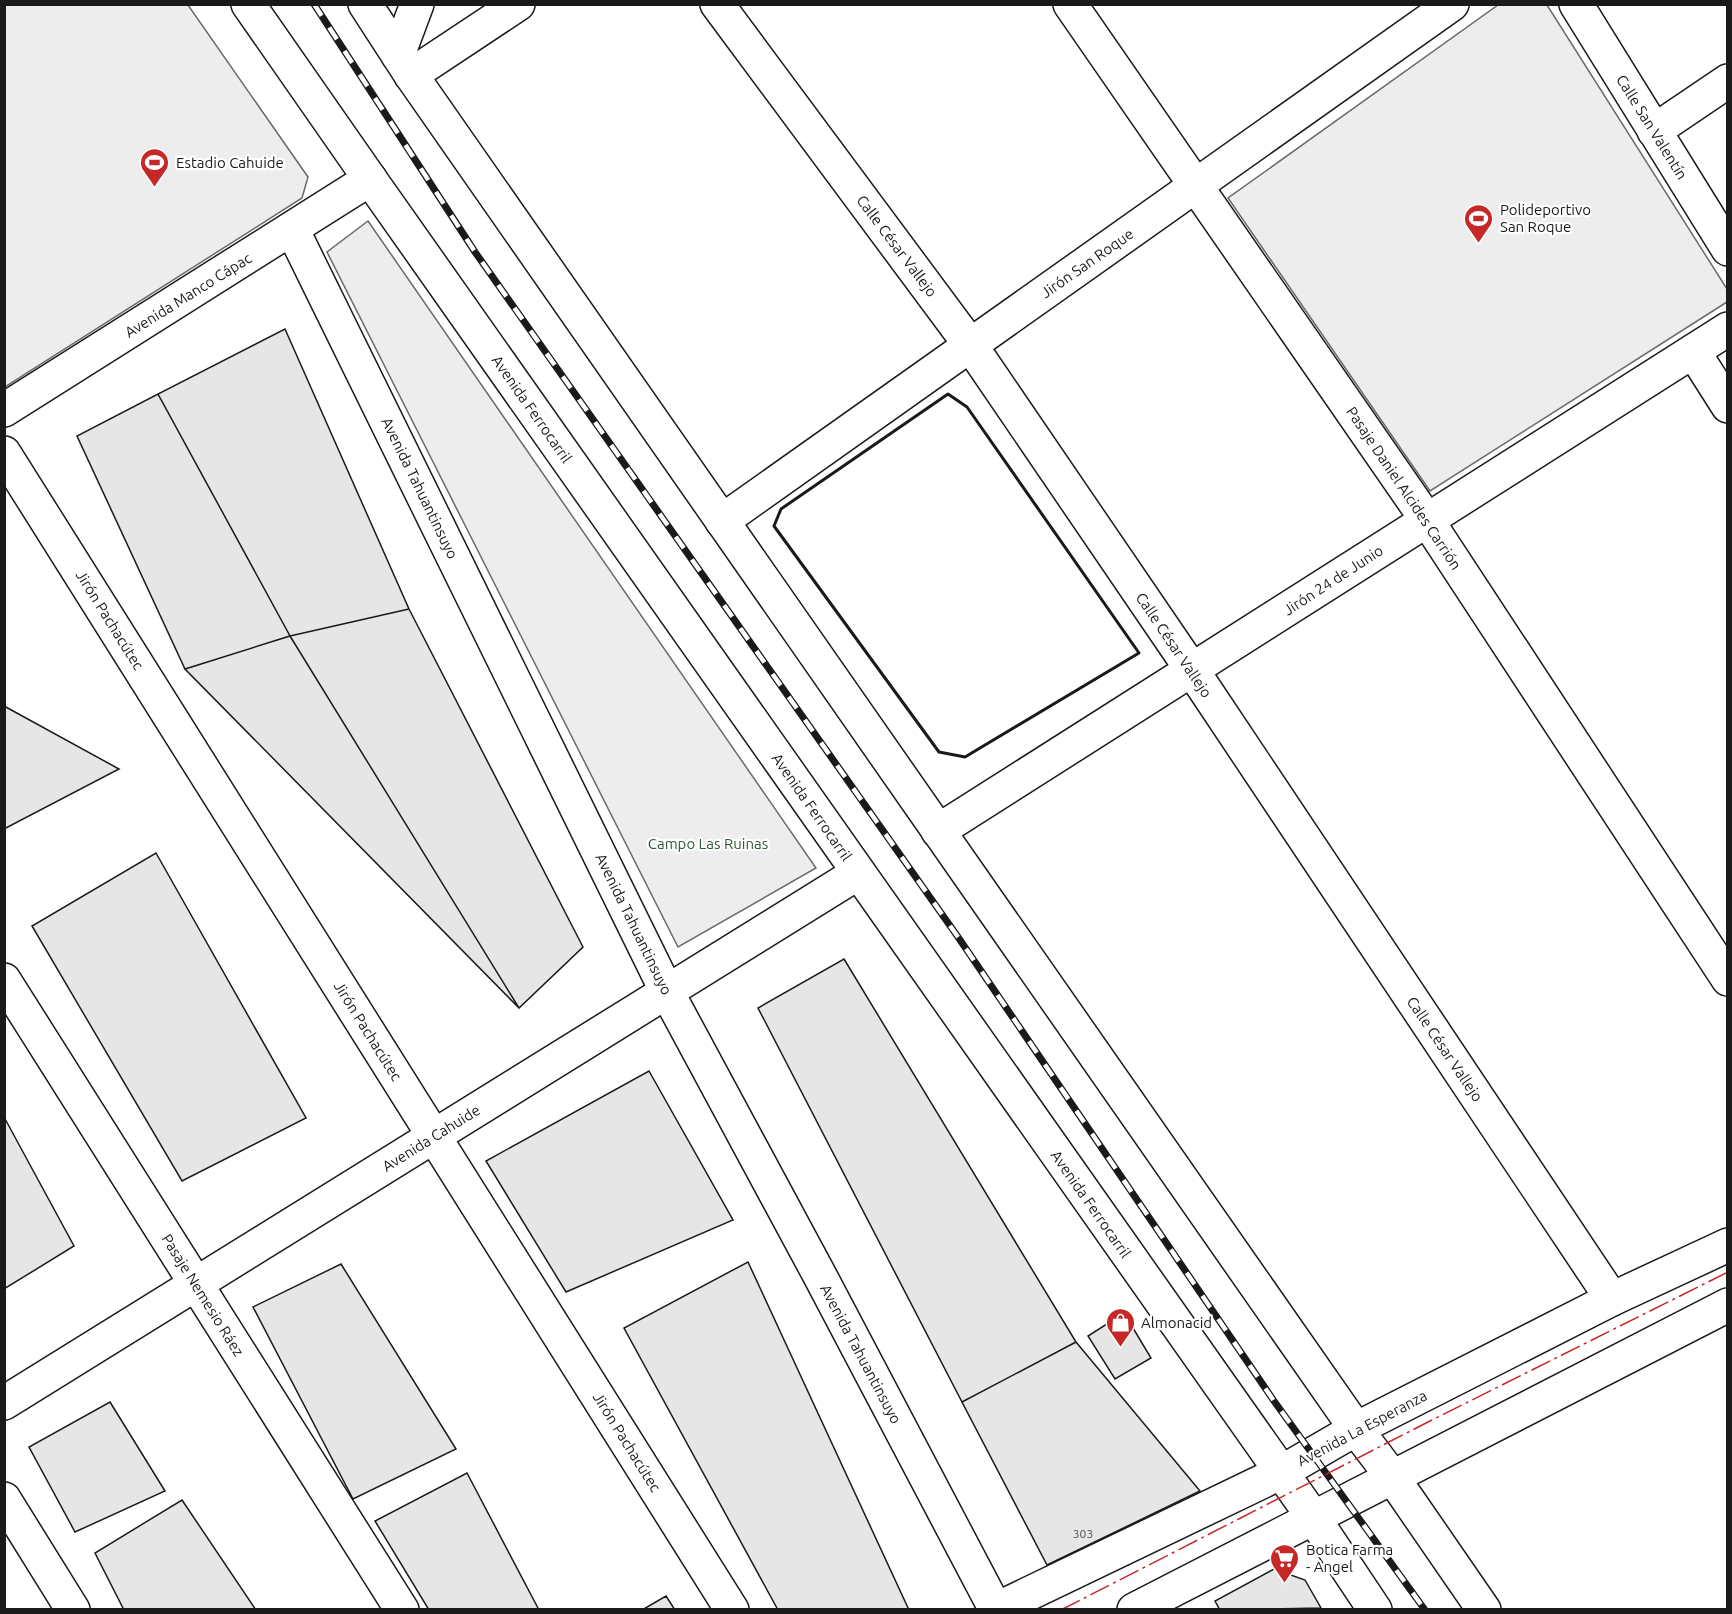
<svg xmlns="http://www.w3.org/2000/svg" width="1732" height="1614" font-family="Ubuntu,sans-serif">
  <rect width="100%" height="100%" fill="#fff"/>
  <!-- built -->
  <path fill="#ededed" stroke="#6a6a6a" stroke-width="1.5" d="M 4,5 L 188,5 L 308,177 L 302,198 L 5,387 Z
    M 1498,5 L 1547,5 L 1727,289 L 1727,302 L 1430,491 L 1228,198 Z
    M 368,221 L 816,868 L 678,947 L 327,252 Z"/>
  <!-- building -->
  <path fill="#e6e6e6" stroke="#1a1a1a" stroke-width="1.5" d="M 285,329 L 409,609 L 290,636 L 158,394 Z
    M 158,394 L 290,636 L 185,669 L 77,436 Z
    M 409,609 L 583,947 L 519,1008 L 290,636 Z
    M 290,636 L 519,1008 L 185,669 Z
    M 4,706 L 119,769 L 4,829 Z
    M 156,853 L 306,1118 L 182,1181 L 32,926 Z
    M 844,959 L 1076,1342 L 962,1402 L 758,1008 Z
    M 649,1071 L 733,1220 L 566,1292 L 486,1161 Z
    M 4,1117 L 74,1246 L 4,1289 Z
    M 748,1262 L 909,1610 L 778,1610 L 624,1328 Z
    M 341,1264 L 456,1449 L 353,1499 L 253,1307 Z
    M 1124,1313 L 1151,1358 L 1115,1379 L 1088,1336 Z
    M 1076,1342 L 1200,1491 L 1047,1565 L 962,1402 Z
    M 110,1402 L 165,1491 L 75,1532 L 29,1447 Z
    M 467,1473 L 539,1610 L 429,1610 L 375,1521 Z
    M 182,1500 L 256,1610 L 124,1610 L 95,1553 Z
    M 1274,1569 L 1305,1580 L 1321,1608 L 1220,1610 L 1215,1601 Z
    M 666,1596 L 675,1610 L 642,1610 Z"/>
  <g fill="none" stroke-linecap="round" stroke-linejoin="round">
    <defs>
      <path id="street" d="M 717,4 L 971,346 L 1192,670 L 1612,1299
        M 1070,4 L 1427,520 L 1728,979
        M 1576,4 L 1728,249
        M 398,55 L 417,4
        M 411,75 L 518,4
        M 1654,131 L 1728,81
        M 292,229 L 667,992 L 819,1274 L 996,1610
        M 1693,351 L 1728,406
        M 4,410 L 370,179
        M 4,453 L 732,1610
        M 722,521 L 1452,4
        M 938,831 L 1728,329
        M 4,980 L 402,1610
        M 4,1403 L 858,873
        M 4,1499 L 73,1610"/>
      <path id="secondary" d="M 248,4 L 370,179
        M 365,4 L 411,75
        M 995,1610 L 1280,1473 L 1356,1429 L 1612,1299 L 1728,1245
        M 1134,1610 L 1728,1305"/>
      <path id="primary" d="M 411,75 L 1356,1429 L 1393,1478 L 1484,1610
        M 370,179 L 1313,1517 L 1375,1610"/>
    </defs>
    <!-- street casing -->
    <use href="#street" stroke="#1a1a1a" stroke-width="36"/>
    <!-- secondary casing -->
    <use href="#secondary" stroke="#1a1a1a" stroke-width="36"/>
    <!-- primary casing -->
    <use href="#primary" stroke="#1a1a1a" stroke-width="36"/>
    <!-- street -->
    <use href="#street" stroke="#fff" stroke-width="33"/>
    <!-- secondary -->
    <use href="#secondary" stroke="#fff" stroke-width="33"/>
    <!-- primary -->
    <use href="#primary" stroke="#fff" stroke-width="33"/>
    <defs>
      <path id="rail" d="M 314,4 L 475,252 L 958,937 L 1274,1401 L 1425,1610"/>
    </defs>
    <!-- rail casing -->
    <use href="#rail" stroke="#1a1a1a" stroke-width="7"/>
    <!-- rail -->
    <use href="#rail" stroke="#fff" stroke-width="4.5" stroke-dasharray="14" stroke-linecap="butt"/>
    <!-- wall -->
    <path stroke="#1a1a1a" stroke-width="3" d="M 948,394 L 967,407 L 1139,653 L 965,757 L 939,752 L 774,526 L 781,509 Z"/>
    <!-- power -->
    <path stroke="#c62828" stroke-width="1.5" stroke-dasharray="21 4.5 3 4.5" stroke-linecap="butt" d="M 1061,1610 L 1430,1421 L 1728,1272"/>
  </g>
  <!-- icons -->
  <defs>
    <symbol id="stadium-pin" viewBox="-11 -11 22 30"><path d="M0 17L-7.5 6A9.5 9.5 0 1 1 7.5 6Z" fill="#c62828" stroke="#fff"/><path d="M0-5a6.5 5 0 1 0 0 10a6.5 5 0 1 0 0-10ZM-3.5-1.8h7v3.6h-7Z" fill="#fff"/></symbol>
    <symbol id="shop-pin" viewBox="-11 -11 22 30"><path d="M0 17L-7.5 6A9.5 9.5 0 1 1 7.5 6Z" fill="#c62828" stroke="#fff"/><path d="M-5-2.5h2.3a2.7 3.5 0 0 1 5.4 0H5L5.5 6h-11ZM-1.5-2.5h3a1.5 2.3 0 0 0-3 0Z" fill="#fff"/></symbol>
    <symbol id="supermarket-pin" viewBox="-11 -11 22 30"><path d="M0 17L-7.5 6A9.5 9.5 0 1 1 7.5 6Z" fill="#c62828" stroke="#fff"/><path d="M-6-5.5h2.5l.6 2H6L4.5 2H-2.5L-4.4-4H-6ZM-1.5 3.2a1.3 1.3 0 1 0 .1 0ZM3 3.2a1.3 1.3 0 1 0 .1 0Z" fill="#fff"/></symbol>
  </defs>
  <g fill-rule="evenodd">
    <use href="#stadium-pin" x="138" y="146" width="33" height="45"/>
    <use href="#stadium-pin" x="1462" y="202" width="33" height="45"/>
    <use href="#shop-pin" x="1104" y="1306" width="33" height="45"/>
    <use href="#supermarket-pin" x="1268" y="1542" width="33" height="45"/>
  </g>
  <g text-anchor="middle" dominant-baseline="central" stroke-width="4.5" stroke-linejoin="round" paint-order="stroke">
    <!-- number labels -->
    <g font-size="12" fill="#4d4d4d">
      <text x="1083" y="1533">303</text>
    </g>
    <!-- street labels -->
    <g font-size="15" fill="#1a1a1a" stroke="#fff">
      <text transform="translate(1652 127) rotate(58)">Calle San Valentín</text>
      <text transform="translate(897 246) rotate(53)">Calle César Vallejo</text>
      <text transform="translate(1087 263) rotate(-35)">Jirón San Roque</text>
      <text transform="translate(188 295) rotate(-32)">Avenida Manco Cápac</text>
      <text transform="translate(532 409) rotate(55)">Avenida Ferrocarril</text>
      <text transform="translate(420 488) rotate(64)">Avenida Tahuantinsuyo</text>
      <text transform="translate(1404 488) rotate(56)">Pasaje Daniel Alcides Carrión</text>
      <text transform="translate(1333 580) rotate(-33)">Jirón 24 de Junio</text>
      <text transform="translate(110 620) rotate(58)">Jirón Pachacútec</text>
      <text transform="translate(1174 645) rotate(56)">Calle César Vallejo</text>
      <text transform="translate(812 807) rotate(55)">Avenida Ferrocarril</text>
      <text transform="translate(634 924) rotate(64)">Avenida Tahuantinsuyo</text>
      <text transform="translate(368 1031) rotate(58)">Jirón Pachacútec</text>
      <text transform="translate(1445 1049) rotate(56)">Calle César Vallejo</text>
      <text transform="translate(431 1138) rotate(-32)">Avenida Cahuide</text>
      <text transform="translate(1091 1204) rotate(55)">Avenida Ferrocarril</text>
      <text transform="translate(203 1295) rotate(58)">Pasaje Nemesio Ráez</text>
      <text transform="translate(861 1354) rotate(62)">Avenida Tahuantinsuyo</text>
      <text transform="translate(1362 1428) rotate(-28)">Avenida La Esperanza</text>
      <text transform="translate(627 1442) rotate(58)">Jirón Pachacútec</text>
    </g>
    <!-- poi labels -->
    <g font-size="15" fill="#1a1a1a" stroke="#fff" text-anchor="start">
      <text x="176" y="162">Estadio Cahuide</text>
      <text x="1500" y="209">Polideportivo<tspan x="1500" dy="17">San Roque</tspan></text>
      <text x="1141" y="1322">Almonacid</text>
      <text x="1306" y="1549">Botica Farma<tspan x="1306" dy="17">- Angel</tspan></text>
    </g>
    <!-- park labels -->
    <g font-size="15" fill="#2b5a34" stroke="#fff">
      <text x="708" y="843">Campo Las Ruinas</text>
    </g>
  </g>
  <!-- border -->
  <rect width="1732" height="1614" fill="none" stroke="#1a1a1a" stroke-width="12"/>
</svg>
